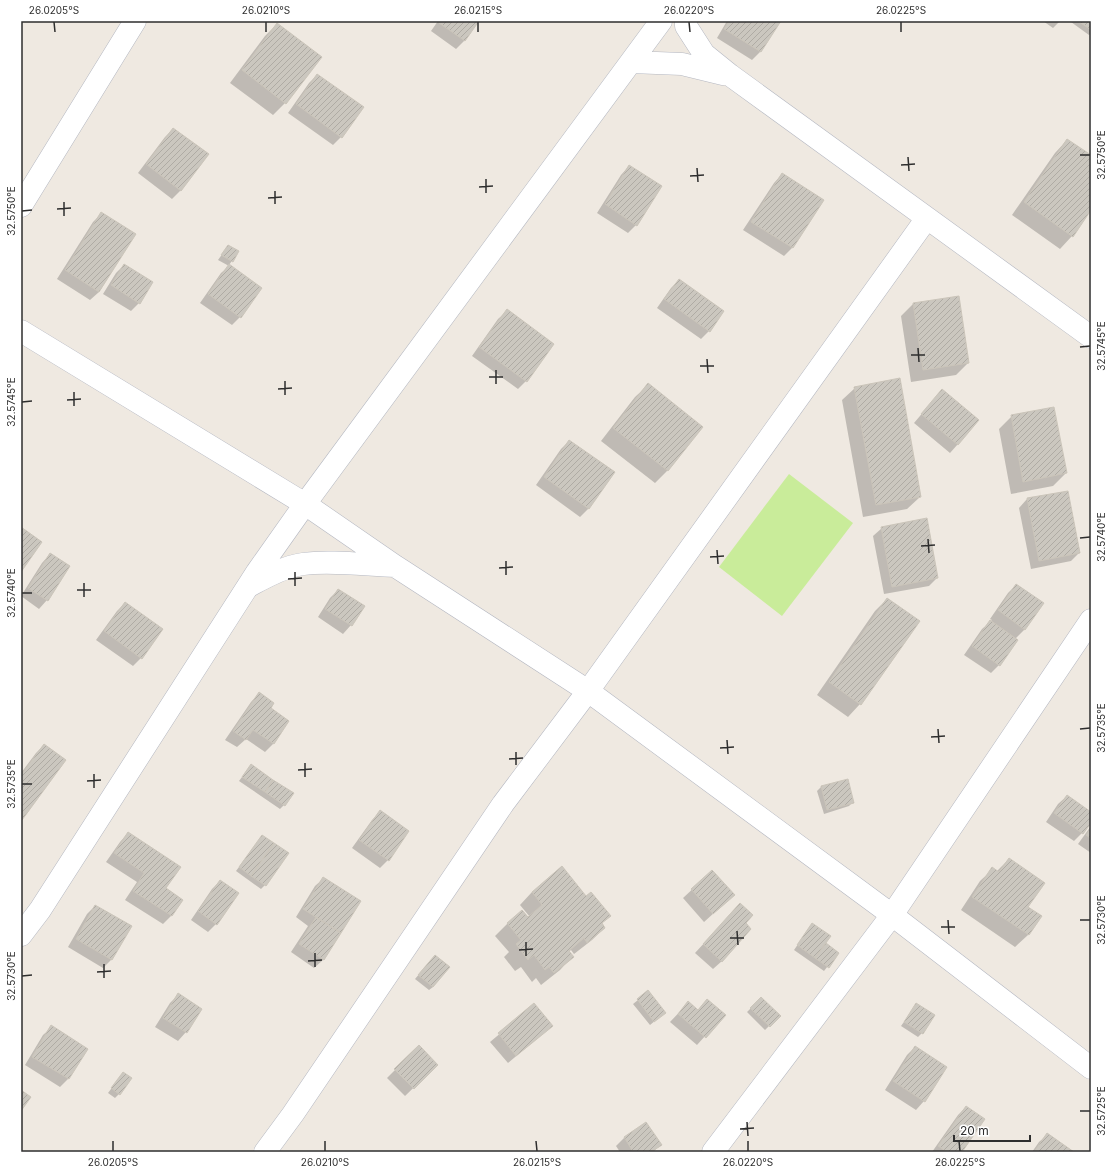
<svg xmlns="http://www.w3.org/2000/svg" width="1112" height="1173" font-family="Inter,sans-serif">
  <defs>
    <pattern id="building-hatch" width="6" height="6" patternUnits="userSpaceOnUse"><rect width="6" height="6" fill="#cbc7bf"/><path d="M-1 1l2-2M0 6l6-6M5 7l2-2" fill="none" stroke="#afaba4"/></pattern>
  </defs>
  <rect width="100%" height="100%" fill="#efe9e1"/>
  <!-- pitch -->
  <path fill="#c9ec9a" d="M 789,474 L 853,523 L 782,616 L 719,567 Z"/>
  <!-- shadow -->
  <path fill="#0003" d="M 438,21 L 478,21 L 465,40 L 456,49 L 431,31 Z
    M 727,21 L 780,21 L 760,52 L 752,60 L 717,38 Z
    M 1043,21 L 1060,21 L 1053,28 Z
    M 1072,21 L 1091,21 L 1091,33 L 1089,35 L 1071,22 Z
    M 277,24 L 285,103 L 273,115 L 230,83 L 265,36 Z
    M 317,75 L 341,137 L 333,145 L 288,113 L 309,83 Z
    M 173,129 L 208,155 L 180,191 L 172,199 L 138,173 L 165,137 Z
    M 1067,140 L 1091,157 L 1091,209 L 1072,236 L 1060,249 L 1012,215 L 1055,153 Z
    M 629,166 L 636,225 L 628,233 L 597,213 L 621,175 Z
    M 782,174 L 822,201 L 792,248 L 784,256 L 743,230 L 774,183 Z
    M 101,214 L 134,235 L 99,292 L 90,300 L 57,279 L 93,222 Z
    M 228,246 L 238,252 L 229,265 L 240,317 L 232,325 L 200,303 L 221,273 L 229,266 L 218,260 Z
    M 124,265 L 139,303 L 131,311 L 103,294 L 116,273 Z
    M 679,280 L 723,311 L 709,331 L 701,339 L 657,308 L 671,288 Z
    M 913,304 L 968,363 L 956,375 L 911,382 L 901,316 Z
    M 507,311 L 526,381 L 518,389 L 472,356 L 498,319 Z
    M 648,385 L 701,427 L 667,471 L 655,483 L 601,441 L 635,397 Z
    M 855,388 L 920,497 L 907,509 L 863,517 L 842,400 Z
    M 942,390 L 958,444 L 950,453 L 914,423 Z
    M 1012,416 L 1066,473 L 1053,486 L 1011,494 L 999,429 Z
    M 569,441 L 589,508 L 580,517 L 536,485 L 561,449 Z
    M 1027,499 L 1079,553 L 1071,561 L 1031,569 L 1019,508 Z
    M 882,528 L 937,578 L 929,586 L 884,594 L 873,536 Z
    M 50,554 L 47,600 L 39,609 L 21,596 L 42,563 Z
    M 1016,585 L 1025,629 L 1015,639 L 999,665 L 991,673 L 964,655 L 982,629 L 992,620 L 990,619 L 1008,593 Z
    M 338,590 L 363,606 L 351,625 L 343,634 L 318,617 L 330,598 Z
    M 887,599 L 860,704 L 848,717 L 817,695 L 875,611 Z
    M 125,603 L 141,658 L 133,666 L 96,640 L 117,611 Z
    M 259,693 L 269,709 L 288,721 L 273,744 L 265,752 L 246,739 L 237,747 L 225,740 L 251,702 Z
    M 44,745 L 64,760 L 21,820 L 21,773 L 36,753 Z
    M 251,765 L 284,805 L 280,809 L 239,781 Z
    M 847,780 L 853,802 L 849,806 L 824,814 L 817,791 L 821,787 Z
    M 1067,796 L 1091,813 L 1091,821 L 1082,833 L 1074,841 L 1046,822 L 1058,804 Z
    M 380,812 L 388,860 L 380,868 L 352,848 L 372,820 Z
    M 1091,826 L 1091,853 L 1078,844 Z
    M 128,833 L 165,889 L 182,900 L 171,916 L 163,924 L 125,900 L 137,882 L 106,862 L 120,842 Z
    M 262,836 L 265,885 L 261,889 L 236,871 Z
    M 1009,859 L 1027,907 L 1040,917 L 1028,935 L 1015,947 L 961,910 L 980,881 L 993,869 L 997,871 Z
    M 712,871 L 734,895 L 704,922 L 683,898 Z
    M 324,878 L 360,901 L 323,960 L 314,968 L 291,952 L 308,926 L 296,917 L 315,886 Z
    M 220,881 L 216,924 L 208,932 L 191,920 L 212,889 Z
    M 532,892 L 586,897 L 609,916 L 601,924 L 604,928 L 592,940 L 574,954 L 571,950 L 568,952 L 572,957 L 560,970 L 541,985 L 536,978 L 532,982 L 521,967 L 515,971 L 504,957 L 509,952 L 495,936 L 508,923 L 530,917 L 520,905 Z
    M 740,904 L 744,923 L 722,961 L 713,969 L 695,953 Z
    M 95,906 L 130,927 L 111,960 L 103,968 L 68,947 L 87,914 Z
    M 812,924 L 824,943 L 838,953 L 824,971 L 794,950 Z
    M 431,960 L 433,987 L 429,990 L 415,979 Z
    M 648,992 L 661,1016 L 650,1025 L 633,1004 Z
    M 178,995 L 201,1009 L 186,1032 L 178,1041 L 155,1027 L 170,1003 Z
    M 761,998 L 779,1016 L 765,1030 L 747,1012 Z
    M 707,1000 L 724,1015 L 697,1045 L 670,1022 L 688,1003 L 697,1011 Z
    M 534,1005 L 552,1026 L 508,1063 L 490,1042 Z
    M 916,1005 L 922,1033 L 918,1037 L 901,1026 Z
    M 52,1027 L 87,1049 L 68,1079 L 60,1087 L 25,1065 L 43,1035 Z
    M 419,1046 L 437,1065 L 405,1096 L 387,1078 Z
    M 915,1047 L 924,1101 L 916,1110 L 885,1090 L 907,1055 Z
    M 123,1073 L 119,1094 L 115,1098 L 108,1093 Z
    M 966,1107 L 960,1152 L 932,1152 L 958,1115 Z
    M 646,1123 L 660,1145 L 653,1152 L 620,1152 L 616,1146 L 624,1138 Z
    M 1048,1134 L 1073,1152 L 1032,1152 L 1039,1142 Z"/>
  <!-- building -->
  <path fill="url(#building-hatch)" stroke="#cbc5ba" d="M 440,21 L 479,21 L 465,41 L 439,23 Z
    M 729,21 L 781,21 L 761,52 L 724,29 Z
    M 1078,21 L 1091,21 L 1091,30 Z
    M 277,23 L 322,57 L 286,104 L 242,70 Z
    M 317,74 L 364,107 L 342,138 L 296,104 Z
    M 173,128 L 209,154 L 181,191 L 146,164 Z
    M 1067,139 L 1091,155 L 1091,210 L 1073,237 L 1024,202 Z
    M 629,165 L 662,186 L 637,226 L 605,204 Z
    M 782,173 L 824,200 L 793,248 L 751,222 Z
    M 101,212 L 136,234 L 99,292 L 65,270 Z
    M 228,245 L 239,251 L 233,262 L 221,255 Z
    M 124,264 L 153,282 L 140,304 L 111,285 Z
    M 229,264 L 262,288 L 241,318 L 208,294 Z
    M 679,279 L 724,311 L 710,332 L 664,299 Z
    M 959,296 L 969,363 L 923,370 L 913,303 Z
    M 507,309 L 554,344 L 527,382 L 479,347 Z
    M 900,378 L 921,497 L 876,505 L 854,387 Z
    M 648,383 L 703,427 L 668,471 L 613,428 Z
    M 942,389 L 979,420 L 958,445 L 921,414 Z
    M 1054,407 L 1067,473 L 1023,482 L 1011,415 Z
    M 569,440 L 615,472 L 589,509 L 544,477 Z
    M 1068,491 L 1080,553 L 1039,561 L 1027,498 Z
    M 927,518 L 938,578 L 892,587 L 881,527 Z
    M 21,527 L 42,542 L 21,572 Z
    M 50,553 L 70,566 L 48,601 L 28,588 Z
    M 1016,584 L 1044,603 L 1025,630 L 998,610 Z
    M 338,589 L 365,606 L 352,626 L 325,609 Z
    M 887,598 L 920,621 L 861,705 L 829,682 Z
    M 125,602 L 163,629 L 142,659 L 104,631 Z
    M 990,620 L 1018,640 L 1000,666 L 972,646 Z
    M 259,692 L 274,703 L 271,708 L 289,721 L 274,744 L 253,730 L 246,740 L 233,731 Z
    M 44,744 L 66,760 L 22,820 L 21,775 Z
    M 251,764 L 273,780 L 265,792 L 242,777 Z
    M 848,779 L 854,803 L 827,810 L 821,786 Z
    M 273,780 L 294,793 L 285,806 L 265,792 Z
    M 1067,795 L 1091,812 L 1091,823 L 1083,834 L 1054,813 Z
    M 380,810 L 409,831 L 389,861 L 359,840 Z
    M 1091,828 L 1091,839 L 1086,835 Z
    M 128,832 L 181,867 L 166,888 L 183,900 L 172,916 L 133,891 L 144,873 L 114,853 Z
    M 262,835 L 274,843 L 251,876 L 239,867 Z
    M 274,843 L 289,853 L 266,886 L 251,876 Z
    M 1009,858 L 1045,883 L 1028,907 L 1042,916 L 1029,935 L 972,897 L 992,867 L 999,872 Z
    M 562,866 L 586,896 L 591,892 L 611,916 L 602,923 L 605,928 L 587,943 L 584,938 L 569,951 L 574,957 L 554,973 L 549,967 L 545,970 L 534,955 L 528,960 L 516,944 L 521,940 L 507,923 L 522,910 L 528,917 L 542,905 L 532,892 Z
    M 712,870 L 735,895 L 713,914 L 691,889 Z
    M 323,877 L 361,901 L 341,933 L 303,909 Z
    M 220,880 L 239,893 L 217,925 L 198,911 Z
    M 740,903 L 753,915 L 746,923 L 751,929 L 722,962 L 703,944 Z
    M 95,905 L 132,926 L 112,960 L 76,939 Z
    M 316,917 L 341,933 L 324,960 L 299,944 Z
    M 812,923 L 831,936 L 815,958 L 797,945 Z
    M 826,943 L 839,953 L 829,968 L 815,958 Z
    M 435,955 L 450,967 L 433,987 L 418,975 Z
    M 648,990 L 666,1013 L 654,1022 L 637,999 Z
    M 178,993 L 202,1009 L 187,1033 L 163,1018 Z
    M 761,997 L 781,1016 L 770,1027 L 750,1008 Z
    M 707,999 L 726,1015 L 706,1038 L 678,1014 L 688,1001 L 698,1010 Z
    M 534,1003 L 553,1026 L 516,1056 L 498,1033 Z
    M 916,1003 L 935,1015 L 923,1034 L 904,1022 Z
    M 51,1025 L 88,1049 L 69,1079 L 32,1057 Z
    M 419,1045 L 438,1065 L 414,1089 L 394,1069 Z
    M 915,1046 L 947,1067 L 925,1102 L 893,1081 Z
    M 123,1072 L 132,1078 L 120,1095 L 111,1088 Z
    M 21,1090 L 31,1097 L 21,1111 Z
    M 966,1106 L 985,1119 L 962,1152 L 947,1152 L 938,1146 Z
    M 646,1122 L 662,1145 L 651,1152 L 633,1152 L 624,1137 Z
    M 1047,1133 L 1074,1152 L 1034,1152 Z"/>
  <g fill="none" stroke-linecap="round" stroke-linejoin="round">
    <defs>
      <path id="minor" d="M 686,21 L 686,26 L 704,54 L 730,75 L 1091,337
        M 631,62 L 682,64 L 723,74
        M 21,206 L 135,21
        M 21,331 L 305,504 L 395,566 L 588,691 L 892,915 L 1091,1068
        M 249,586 C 266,577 283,567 303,564 C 330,560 367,565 395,566
        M 21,935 L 40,910 L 257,572 L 305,504 L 661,21
        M 265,1152 L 293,1114 L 503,804 L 588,691 L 927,218
        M 713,1152 L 892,915 L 1091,620"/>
    </defs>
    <!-- minor casing -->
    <use href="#minor" stroke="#b4b7c1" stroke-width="23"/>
    <!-- minor -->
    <use href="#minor" stroke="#fff" stroke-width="22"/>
  </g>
  <!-- ticks -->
  <path fill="none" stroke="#2e2e2e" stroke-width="1.5" d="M 54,22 L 55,32M 266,22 L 266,32M 478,22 L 478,32M 689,22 L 690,32M 901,22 L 901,32M 1080,155 L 1090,155M 908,157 L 909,171M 901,165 L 915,164M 697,168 L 698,182M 690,176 L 704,175M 486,179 L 486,193M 479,187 L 493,186M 275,191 L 275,204M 268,198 L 282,197M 64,202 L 64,216M 57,209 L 71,208M 22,211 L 32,210M 1080,347 L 1090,346M 918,348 L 919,362M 911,355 L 925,355M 707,359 L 708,373M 700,366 L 714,366M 496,370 L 496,384M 489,377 L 503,377M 285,381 L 285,395M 278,389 L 292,388M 74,392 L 74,406M 67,400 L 81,399M 22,402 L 32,401M 1080,538 L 1090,537M 928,539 L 929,553M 921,546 L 935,545M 717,550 L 718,564M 710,557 L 724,556M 506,561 L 506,575M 499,568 L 513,567M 295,572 L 295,586M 288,579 L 302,578M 84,583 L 84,597M 77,590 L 91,590M 22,593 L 32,593M 938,729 L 939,743M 1080,729 L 1090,728M 931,737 L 945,736M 727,740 L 728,754M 720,748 L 734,747M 516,752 L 516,765M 509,759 L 523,758M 305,763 L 305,777M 298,770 L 312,769M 94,774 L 94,788M 87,781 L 101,780M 22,784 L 32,784M 948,920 L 949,934M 1080,920 L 1090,920M 941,927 L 955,927M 737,931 L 738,945M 730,938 L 744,938M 526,942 L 526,956M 519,950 L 533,949M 315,953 L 315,967M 308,961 L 322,960M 104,964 L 104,978M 97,972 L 111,971M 22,976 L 32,975M 1080,1111 L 1090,1111M 747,1122 L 748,1136M 740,1129 L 754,1128M 113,1141 L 113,1151M 325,1141 L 325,1151M 536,1141 L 537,1151M 748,1141 L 748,1151M 959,1141 L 960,1151"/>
  <!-- border -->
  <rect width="1112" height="1173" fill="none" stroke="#ffffff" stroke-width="44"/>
  <!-- scale -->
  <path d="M954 1135v6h76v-6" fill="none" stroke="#2e2e2e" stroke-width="2"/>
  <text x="960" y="1135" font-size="12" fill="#2e2e2e" stroke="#ffffff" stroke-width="3" paint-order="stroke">20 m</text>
  <rect x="22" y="22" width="1068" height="1129" fill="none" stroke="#2e2e2e" stroke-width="1.5"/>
  <g font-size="10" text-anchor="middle" fill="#2e2e2e">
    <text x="54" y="14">26.0205°S</text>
    <text x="266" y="14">26.0210°S</text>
    <text x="478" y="14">26.0215°S</text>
    <text x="689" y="14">26.0220°S</text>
    <text x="901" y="14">26.0225°S</text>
    <text transform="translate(1101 155) rotate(-90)" y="4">32.5750°E</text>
    <text transform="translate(11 211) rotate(-90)" y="4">32.5750°E</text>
    <text transform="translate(1101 346) rotate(-90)" y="4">32.5745°E</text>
    <text transform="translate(11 402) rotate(-90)" y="4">32.5745°E</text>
    <text transform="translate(1101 537) rotate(-90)" y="4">32.5740°E</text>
    <text transform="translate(11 593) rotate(-90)" y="4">32.5740°E</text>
    <text transform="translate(1101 728) rotate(-90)" y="4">32.5735°E</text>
    <text transform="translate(11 784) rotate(-90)" y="4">32.5735°E</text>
    <text transform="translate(1101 920) rotate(-90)" y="4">32.5730°E</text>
    <text transform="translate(11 976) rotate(-90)" y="4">32.5730°E</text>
    <text transform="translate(1101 1111) rotate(-90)" y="4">32.5725°E</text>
    <text x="113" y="1166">26.0205°S</text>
    <text x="325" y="1166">26.0210°S</text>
    <text x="537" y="1166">26.0215°S</text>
    <text x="748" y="1166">26.0220°S</text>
    <text x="960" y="1166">26.0225°S</text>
  </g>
</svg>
